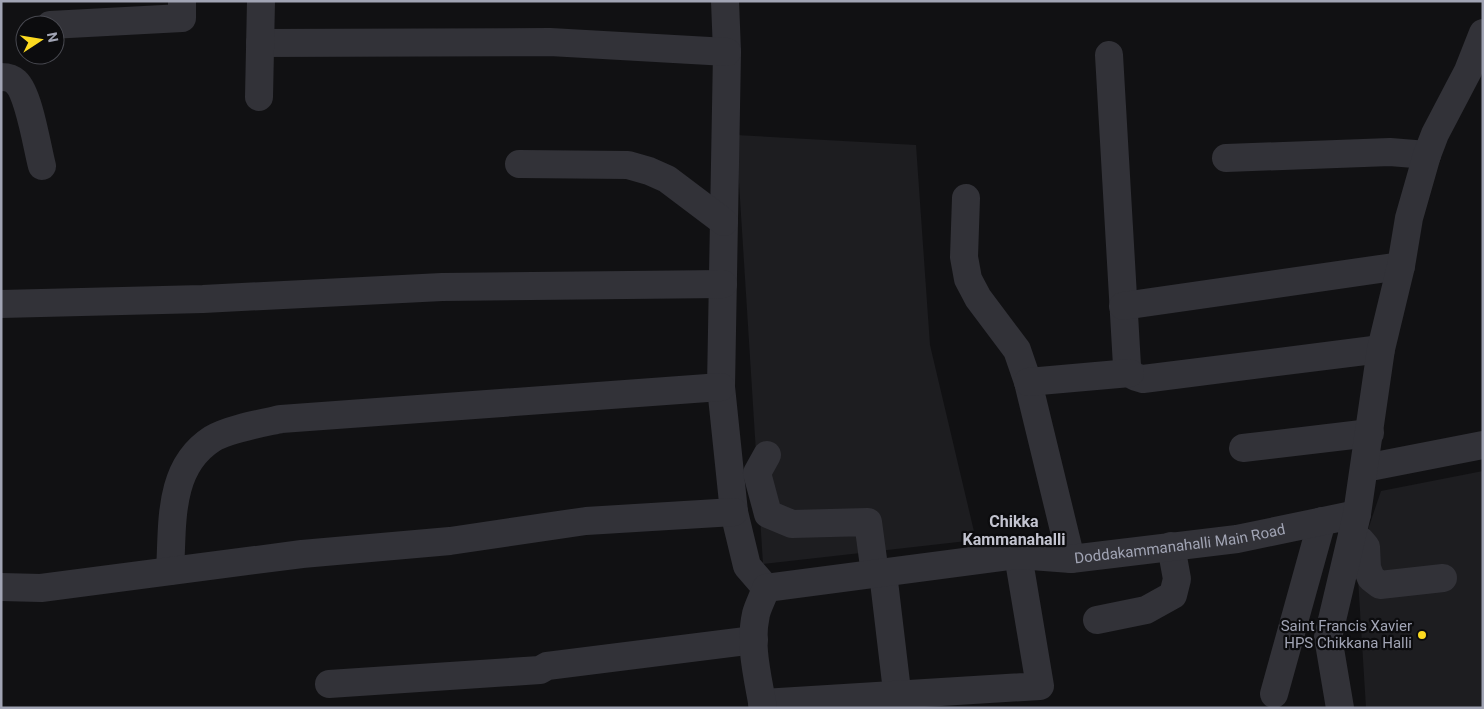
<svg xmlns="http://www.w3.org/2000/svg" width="1484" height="709" font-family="Roboto,sans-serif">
  <rect width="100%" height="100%" fill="#111113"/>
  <!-- built -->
  <path fill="#1d1d20" d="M 736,135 L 916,145 L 930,345 L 976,540 L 763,564 Z
    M 1483,471 L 1483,708 L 1366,708 L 1357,562 L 1381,491 Z"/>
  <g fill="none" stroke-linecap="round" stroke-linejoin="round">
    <!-- minor -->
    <g stroke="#323238" stroke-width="28">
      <path d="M 725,1 L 727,52 L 721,387 L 734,512 L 747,566 L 766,588"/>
      <path d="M 50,25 L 182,18 L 182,1"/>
      <path d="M 260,43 L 550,42 L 727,52"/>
      <path d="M 1109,55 L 1127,366 C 1130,375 1134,377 1143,379 L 1381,349"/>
      <path d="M 1,77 C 6,77 12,78 16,82 C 29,94 37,147 42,166"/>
      <path d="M 259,97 L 261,1"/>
      <path d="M 1226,158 L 1390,152 L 1427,155"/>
      <path d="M 519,164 L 628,165 L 649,171 L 667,179 L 724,222"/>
      <path d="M 966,198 L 964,257 L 968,279 L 978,298 L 1017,350 L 1028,382 L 1071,559"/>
      <path d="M 1,304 L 203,299 L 442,287 L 723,284"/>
      <path d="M 1123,306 L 1401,266"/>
      <path d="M 1028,382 L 1130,373"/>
      <path d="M 1243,448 L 1370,433"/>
      <path d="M 767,455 L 757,473 L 768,514 L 792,524 L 868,522 L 875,574"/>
      <path d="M 1365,468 L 1483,445"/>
      <path d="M 1352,535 L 1361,541 L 1366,547 L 1367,568 L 1371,578 L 1380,585 L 1443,578"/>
      <path d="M 170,571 C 173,525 167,468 212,439 C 228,429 263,423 281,419 L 721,387"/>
      <path d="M 883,573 L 899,708"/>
      <path d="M 1,587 L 41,588 L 302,554 L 450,541 L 586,521 L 734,512"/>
      <path d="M 1097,620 L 1146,610 L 1173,595 L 1177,579 L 1171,546"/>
      <path d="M 329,684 L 540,670 L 547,666 L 754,640"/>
      <path d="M 1274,694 L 1322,521"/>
      <path d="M 762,703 L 1040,686 L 1018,555"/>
      <path id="s1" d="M 763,708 C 758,677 749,646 756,614 C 758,606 763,597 766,588 L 1018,555 L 1071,559 L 1237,539 L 1357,514"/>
      <path d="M 1340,708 L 1328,637 L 1357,514 L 1381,349 L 1401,266 L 1409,218 L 1427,155 L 1435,134 L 1468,71 L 1483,33"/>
    </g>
  </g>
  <!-- markers -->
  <circle fill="#fcda20" stroke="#0c0c0e" stroke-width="2" cx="1422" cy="635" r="5"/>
  <g text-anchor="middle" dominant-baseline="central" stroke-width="4.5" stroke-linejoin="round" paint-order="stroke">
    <!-- street labels -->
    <g font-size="15" fill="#a1a4b4" stroke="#0c0c0e">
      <text stroke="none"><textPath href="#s1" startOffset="540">Doddakammanahalli Main Road</textPath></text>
    </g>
    <!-- poi labels -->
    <g font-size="15" fill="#a1a4b4" stroke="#0c0c0e" text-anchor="end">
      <text x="1412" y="626">Saint Francis Xavier<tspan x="1412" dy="17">HPS Chikkana Halli</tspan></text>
    </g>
    <!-- neighbourhood labels -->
    <g font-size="16" font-weight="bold" fill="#c3c4d0" stroke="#0c0c0e">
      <text x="1014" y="521">Chikka<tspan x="1014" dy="18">Kammanahalli</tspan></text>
    </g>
  </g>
  <!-- border -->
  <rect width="1484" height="709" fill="none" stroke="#a1a4b4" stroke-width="5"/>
  <!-- north arrow -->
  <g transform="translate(40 40) rotate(78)"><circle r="24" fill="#0c0c0e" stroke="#484950"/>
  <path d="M0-4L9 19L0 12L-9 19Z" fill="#fcda20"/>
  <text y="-8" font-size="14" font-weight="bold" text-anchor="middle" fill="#a1a4b4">N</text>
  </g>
</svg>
